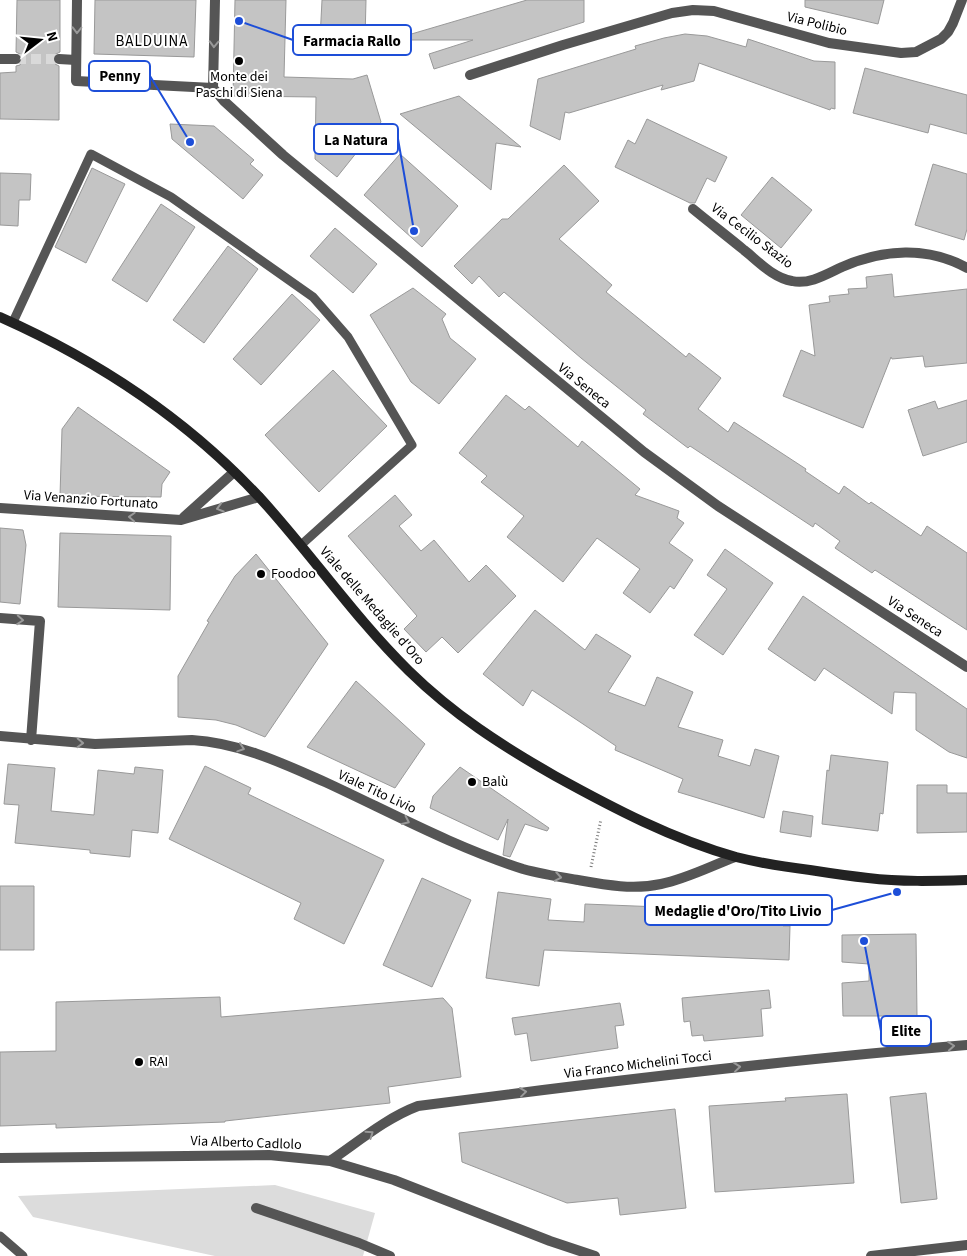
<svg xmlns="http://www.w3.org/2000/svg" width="967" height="1256" font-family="'Source Sans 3',sans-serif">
  <rect width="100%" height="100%" fill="#fff"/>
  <!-- green -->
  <path fill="#dcdcdc" d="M 275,1185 L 375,1213 L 363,1256 L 215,1256 L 33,1217 L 18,1196 Z"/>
  <!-- building -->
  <path fill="#c4c4c4" stroke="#999" d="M 17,0 L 60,0 L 60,52 L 54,55 L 52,59 L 55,64 L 59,66 L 59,120 L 0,119 L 0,73 L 16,72 L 16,66 L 20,65 L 23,59 L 22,55 L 16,52 Z
    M 95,0 L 196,0 L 194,57 L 94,54 Z
    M 235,0 L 286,0 L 284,77 L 353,79 L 367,75 L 381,122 L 337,177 L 315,159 L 316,97 L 233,96 Z
    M 322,0 L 366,0 L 365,40 L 320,39 Z
    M 527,0 L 584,0 L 584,22 L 434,69 L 429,54 L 473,40 L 409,40 L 408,35 Z
    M 805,0 L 884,0 L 878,24 L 805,7 Z
    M 685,34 L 707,36 L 746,47 L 748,39 L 814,61 L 835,62 L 835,109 L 831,108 L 830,110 L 699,63 L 694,81 L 661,90 L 663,85 L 569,113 L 565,112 L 560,140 L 530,126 L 538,79 L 636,49 L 635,46 L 664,38 Z
    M 865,68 L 967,95 L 967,134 L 930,124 L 928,133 L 853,113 Z
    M 459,96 L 521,147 L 496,143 L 491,190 L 400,114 Z
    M 647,119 L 727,157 L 715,182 L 707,178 L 695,203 L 690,203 L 615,167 L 628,140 L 635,144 Z
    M 170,124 L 214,126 L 254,160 L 250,164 L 263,175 L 243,199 L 172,139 Z
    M 400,154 L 458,206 L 422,247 L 364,195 Z
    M 933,164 L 967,174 L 967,229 L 964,240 L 915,225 Z
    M 564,165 L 599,201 L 559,239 L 612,285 L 606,292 L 686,357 L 689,353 L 721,378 L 698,409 L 728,432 L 734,422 L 806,469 L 805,471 L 839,494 L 844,486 L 869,504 L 871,502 L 921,536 L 927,526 L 967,553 L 967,630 L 875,570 L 872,573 L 835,548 L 840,541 L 815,523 L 813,527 L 690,446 L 688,448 L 643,414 L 646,410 L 581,358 L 504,292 L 499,297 L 479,276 L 472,284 L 454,266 L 502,219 L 508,219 Z
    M 92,168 L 125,184 L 86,263 L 55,247 Z
    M 0,173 L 31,174 L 30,200 L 19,200 L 18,226 L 0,225 Z
    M 772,177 L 812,210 L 781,248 L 741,215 Z
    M 161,204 L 195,227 L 147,302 L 112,280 Z
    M 335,228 L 377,264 L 353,293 L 310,256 Z
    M 228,246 L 258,269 L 204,343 L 173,320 Z
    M 892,274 L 894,297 L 967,289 L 967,363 L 925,367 L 923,356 L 892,359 L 891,357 L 863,428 L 783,396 L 801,350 L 815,356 L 809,305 L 830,302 L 829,296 L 849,294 L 848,289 L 867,288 L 866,277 Z
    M 413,288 L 446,314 L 442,319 L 450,338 L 476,359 L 439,404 L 411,382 L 370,315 Z
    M 292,294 L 320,320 L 261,385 L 233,359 Z
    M 333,370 L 387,426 L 319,492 L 265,435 Z
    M 506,395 L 525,410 L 529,406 L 578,447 L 582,441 L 640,489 L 635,495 L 679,511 L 677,518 L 684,523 L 669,543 L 693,560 L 674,589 L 670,586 L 650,613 L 623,593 L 640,569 L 597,538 L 563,582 L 507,537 L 524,516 L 481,482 L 487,476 L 459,453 Z
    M 967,400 L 967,442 L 923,456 L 908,410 L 935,401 L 938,409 Z
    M 78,407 L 170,472 L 162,484 L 161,497 L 60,496 L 62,429 Z
    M 395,495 L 412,515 L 399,526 L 421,551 L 434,540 L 469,582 L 486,565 L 516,596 L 458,653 L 442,637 L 426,652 L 404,629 L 417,616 L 348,536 Z
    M 0,528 L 23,530 L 26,545 L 20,604 L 0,602 Z
    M 60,533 L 171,536 L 170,610 L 58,607 Z
    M 725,549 L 773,583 L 723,655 L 694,635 L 727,589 L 707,575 Z
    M 256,554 L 328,644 L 265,737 L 236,725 L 216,720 L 178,717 L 178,676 L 209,622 L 207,621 L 235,576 Z
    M 803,596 L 967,709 L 967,758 L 949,752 L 916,730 L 916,693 L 894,692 L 892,714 L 824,668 L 815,681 L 768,649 Z
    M 535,610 L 585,650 L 596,634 L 631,656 L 608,692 L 645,706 L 657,677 L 693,692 L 678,727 L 723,740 L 718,756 L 750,766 L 755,749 L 779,756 L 764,818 L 678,792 L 683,779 L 615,750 L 616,746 L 532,690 L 523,706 L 483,674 Z
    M 356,681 L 425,744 L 395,788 L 307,747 Z
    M 831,755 L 888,762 L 883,814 L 880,813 L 878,831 L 822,824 L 827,770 L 829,771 Z
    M 8,764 L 55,768 L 51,811 L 94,815 L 98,770 L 134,774 L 135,767 L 163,770 L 158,833 L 132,830 L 130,857 L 90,853 L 90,850 L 15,843 L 19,805 L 4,804 Z
    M 205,766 L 251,788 L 248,794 L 384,860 L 344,944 L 294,919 L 301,903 L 169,839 Z
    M 460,767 L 549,828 L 547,831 L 525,824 L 510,857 L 503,855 L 508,819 L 498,840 L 430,808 L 433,796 Z
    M 917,785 L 947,785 L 947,793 L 967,793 L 967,832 L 917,833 Z
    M 783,811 L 813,816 L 811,837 L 780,832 Z
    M 422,878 L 471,900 L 432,987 L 383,965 Z
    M 0,886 L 34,886 L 34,950 L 0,950 Z
    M 498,892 L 551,899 L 548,920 L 584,922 L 585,904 L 784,912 L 783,926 L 790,926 L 789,960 L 544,950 L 539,986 L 486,978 Z
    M 916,934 L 917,1016 L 843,1016 L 842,983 L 869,981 L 869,964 L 842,962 L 842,935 Z
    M 769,990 L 771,1008 L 761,1009 L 763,1036 L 704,1041 L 703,1035 L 692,1036 L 690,1021 L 684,1022 L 682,998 Z
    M 220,997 L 221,1017 L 443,998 L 452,1008 L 461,1077 L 388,1087 L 390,1103 L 225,1121 L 225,1122 L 56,1128 L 56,1124 L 0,1126 L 0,1052 L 56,1051 L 56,1002 Z
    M 620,1003 L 624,1025 L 615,1026 L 618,1048 L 531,1061 L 527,1033 L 515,1035 L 512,1018 Z
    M 926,1093 L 937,1199 L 901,1203 L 890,1097 Z
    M 847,1094 L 854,1183 L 715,1192 L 709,1106 L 786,1101 L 785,1098 Z
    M 675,1109 L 686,1208 L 620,1215 L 618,1198 L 567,1203 L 462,1162 L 459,1133 Z"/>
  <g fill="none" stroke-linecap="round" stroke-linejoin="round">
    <!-- street-tunnel -->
    <path stroke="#d9d9d9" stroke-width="10" stroke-dasharray="10 5" stroke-linecap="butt" d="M 16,59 L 59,59"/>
    <!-- path -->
    <path stroke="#777" stroke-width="3" stroke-dasharray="1 2.5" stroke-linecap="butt" d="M 591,867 L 601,819"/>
    <!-- lane -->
    <path stroke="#555" stroke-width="9" d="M 13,322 L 91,154 L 171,197 L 313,297 L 348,337 L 412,445 L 301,545
      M 0,1236 L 23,1256"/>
    <!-- street -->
    <path stroke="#555" stroke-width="10" d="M 77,0 L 76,81 L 213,88
      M 0,59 L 16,59
      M 59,59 L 76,60
      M 470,75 L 563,45 L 672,13 L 693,10 L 714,11 L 829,43 L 901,53 L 916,52 L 941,39 L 948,32 L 953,23 L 962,0
      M 213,88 L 224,101 L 283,155 L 644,452 L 718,506 L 967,667
      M 213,88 L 215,0
      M 693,209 C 710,223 727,236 744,250 C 758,261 773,278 792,281 C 809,285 827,274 842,267 C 883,249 928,246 967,268
      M 0,508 L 181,520 L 259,497
      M 184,517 L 234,472
      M 0,618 L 40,621 L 31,740
      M 0,736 L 95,744 L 192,740 C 240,743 282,763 325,782 C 390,812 454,847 523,869 C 541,874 560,877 578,880 C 606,885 633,890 661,884 C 686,879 711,866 735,857
      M 0,1158 L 269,1155 L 330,1161 L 394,1180 L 550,1241 L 595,1256
      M 330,1161 C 358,1142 386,1118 418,1106 C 601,1082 784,1060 967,1045
      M 256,1208 L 359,1243 L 390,1256
      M 871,1256 L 967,1245"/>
    <!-- secondary -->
    <path stroke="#222" stroke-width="10" d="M 0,317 C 97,360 188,420 261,499 C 312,555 355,618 409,671 C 454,715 501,745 555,776 C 613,808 672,839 736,857 C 760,863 785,867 810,870 C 829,873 849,876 868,878 C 901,882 934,881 967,880"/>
  </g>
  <!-- one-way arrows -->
  <defs><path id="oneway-chevron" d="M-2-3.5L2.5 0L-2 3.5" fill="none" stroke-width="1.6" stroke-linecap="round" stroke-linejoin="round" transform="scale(1.25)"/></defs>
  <g stroke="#999">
    <use href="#oneway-chevron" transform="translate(77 30) rotate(91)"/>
    <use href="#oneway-chevron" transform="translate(214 44) rotate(92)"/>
    <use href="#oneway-chevron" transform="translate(220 508) rotate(164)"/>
    <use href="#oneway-chevron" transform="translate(132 517) rotate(-177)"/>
    <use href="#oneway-chevron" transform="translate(20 620) rotate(4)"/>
    <use href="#oneway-chevron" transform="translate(80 743) rotate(2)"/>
    <use href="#oneway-chevron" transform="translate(241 748) rotate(18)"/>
    <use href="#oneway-chevron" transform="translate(406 821) rotate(25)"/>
    <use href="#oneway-chevron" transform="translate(558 877) rotate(10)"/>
    <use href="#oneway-chevron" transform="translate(951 1046) rotate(-5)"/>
    <use href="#oneway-chevron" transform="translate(737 1067) rotate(-6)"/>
    <use href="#oneway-chevron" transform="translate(523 1092) rotate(-7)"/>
    <use href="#oneway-chevron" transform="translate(370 1134) rotate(-35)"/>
  </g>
  <!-- markers -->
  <g fill="#000" stroke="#fff" stroke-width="2">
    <circle cx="239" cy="61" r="5"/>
    <circle cx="261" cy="574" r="5"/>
    <circle cx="472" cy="782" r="5"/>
    <circle cx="139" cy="1062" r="5"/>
  </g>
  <g text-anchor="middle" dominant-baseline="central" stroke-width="4" stroke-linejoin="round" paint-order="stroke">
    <!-- street labels -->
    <g font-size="14" fill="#000" stroke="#fff">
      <text transform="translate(817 24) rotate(14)">Via Polibio</text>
      <text transform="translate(752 236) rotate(37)">Via Cecilio Stazio</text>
      <text transform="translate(584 386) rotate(39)">Via Seneca</text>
      <text transform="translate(91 500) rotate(4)">Via Venanzio Fortunato</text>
      <text transform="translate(372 606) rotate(49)">Viale delle Medaglie d'Oro</text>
      <text transform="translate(915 617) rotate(33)">Via Seneca</text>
      <text transform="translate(377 792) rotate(25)">Viale Tito Livio</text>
      <text transform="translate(638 1065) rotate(-7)">Via Franco Michelini Tocci</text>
      <text transform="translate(246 1143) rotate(2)">Via Alberto Cadlolo</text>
    </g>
    <!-- poi labels -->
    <g font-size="14" fill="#000" stroke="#fff" text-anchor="start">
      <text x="239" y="77" text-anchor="middle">Monte dei<tspan x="239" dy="16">Paschi di Siena</tspan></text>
      <text x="271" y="574">Foodoo</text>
      <text x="482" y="782">Balù</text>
      <text x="149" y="1062">RAI</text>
    </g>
    <!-- neighbourhood labels -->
    <g font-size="15" letter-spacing="1" fill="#000" stroke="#fff">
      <text x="152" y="41">BALDUINA</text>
    </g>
  </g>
  <!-- callouts -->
  <path fill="none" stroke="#1d4ed8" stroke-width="2" d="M239 21L293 40M190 142L150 76M414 231L398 139M897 892L832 910M864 941L881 1031"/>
  <g fill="#1d4ed8" stroke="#fff" stroke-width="2">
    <circle cx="239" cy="21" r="5"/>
    <circle cx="190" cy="142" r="5"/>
    <circle cx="414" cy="231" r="5"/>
    <circle cx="897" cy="892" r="5"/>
    <circle cx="864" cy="941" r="5"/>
  </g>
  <g fill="#fff" stroke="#1d4ed8" stroke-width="2">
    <rect x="293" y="25" width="118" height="30" rx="5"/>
    <rect x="89" y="61" width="61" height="30" rx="5"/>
    <rect x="314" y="124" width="84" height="30" rx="5"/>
    <rect x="645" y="895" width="187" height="30" rx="5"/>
    <rect x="881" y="1016" width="50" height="30" rx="5"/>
  </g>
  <g font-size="15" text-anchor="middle" font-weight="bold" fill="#000">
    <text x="352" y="46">Farmacia Rallo</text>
    <text x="120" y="81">Penny</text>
    <text x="356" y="145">La Natura</text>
    <text x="738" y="916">Medaglie d'Oro/Tito Livio</text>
    <text x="906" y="1036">Elite</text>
  </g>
  <!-- north arrow -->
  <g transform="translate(40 40) rotate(74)" stroke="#ffffff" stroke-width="4" paint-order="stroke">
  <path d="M0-4L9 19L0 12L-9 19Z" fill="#000000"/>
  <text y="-8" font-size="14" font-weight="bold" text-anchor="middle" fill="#000000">N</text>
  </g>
</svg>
